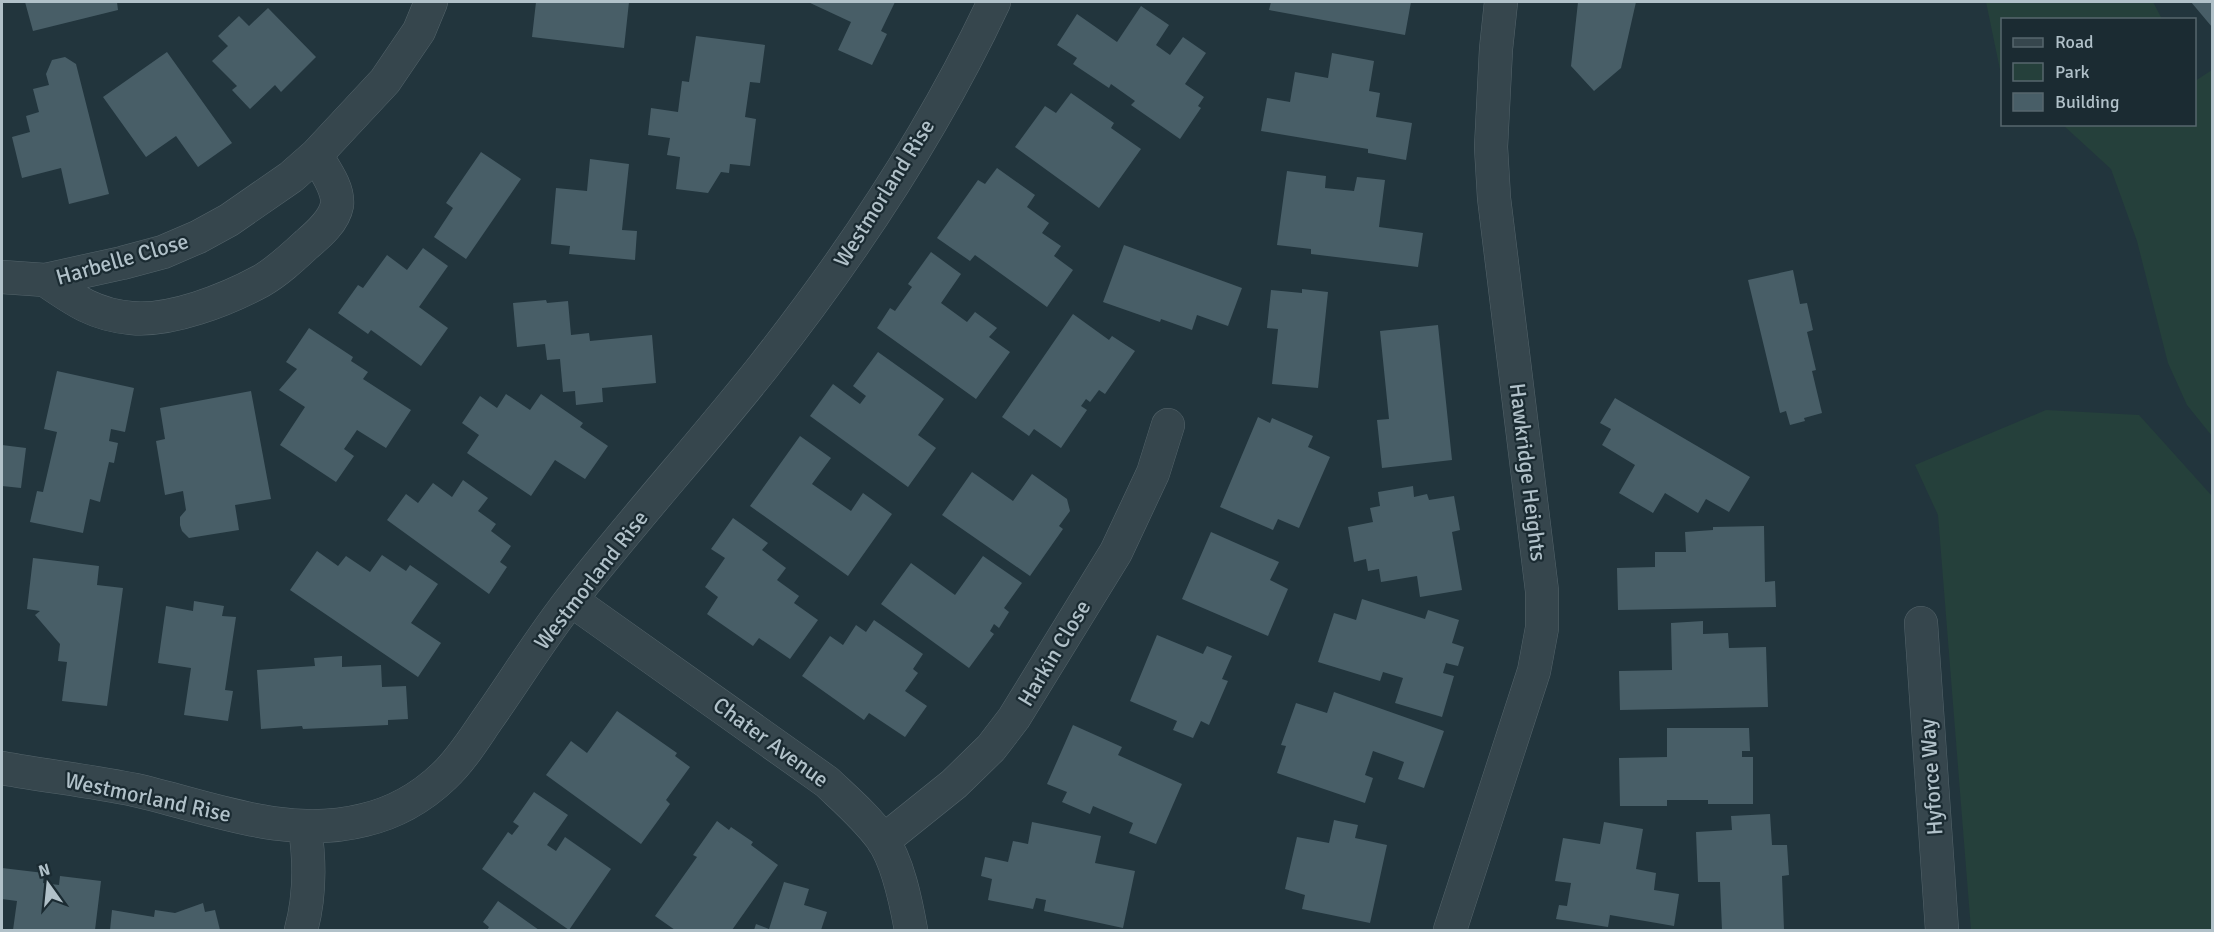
<svg xmlns="http://www.w3.org/2000/svg" width="2214" height="932" font-family="Signika,sans-serif">
  <rect width="100%" height="100%" fill="#22353d"/>
  <!-- green -->
  <path fill="#25403b" d="M 1986,2 L 2153,2 L 2162,19 L 2002,20 L 2002,79 Z
    M 2212,70 L 2212,436 L 2187,405 L 2168,363 L 2137,241 L 2111,169 L 2063,125 L 2194,124 L 2195,81 Z
    M 2046,410 L 2139,415 L 2212,496 L 2212,930 L 1971,930 L 1938,515 L 1915,465 Z"/>
  <!-- building -->
  <path fill="#485e67" d="M 25,2 L 117,2 L 118,10 L 33,31 Z
    M 536,2 L 629,2 L 624,48 L 532,37 Z
    M 808,2 L 895,2 L 881,31 L 887,34 L 872,65 L 838,50 L 851,22 Z
    M 1271,2 L 1411,2 L 1405,35 L 1269,10 Z
    M 1578,2 L 1636,2 L 1621,68 L 1594,91 L 1571,66 Z
    M 2191,2 L 2212,2 L 2212,27 Z
    M 1141,6 L 1169,25 L 1156,45 L 1170,55 L 1183,37 L 1206,53 L 1185,84 L 1204,97 L 1198,106 L 1201,108 L 1180,139 L 1131,105 L 1135,101 L 1111,84 L 1109,88 L 1073,64 L 1077,58 L 1057,45 L 1077,14 L 1117,42 Z
    M 268,8 L 316,57 L 281,92 L 275,85 L 250,109 L 232,90 L 237,86 L 212,61 L 228,46 L 218,36 L 239,16 L 249,26 Z
    M 696,36 L 765,45 L 760,83 L 750,82 L 745,117 L 756,119 L 750,166 L 730,164 L 729,173 L 721,172 L 708,193 L 676,189 L 680,157 L 667,155 L 670,138 L 648,135 L 651,108 L 678,112 L 682,81 L 689,82 Z
    M 167,52 L 232,143 L 198,167 L 176,136 L 146,157 L 103,97 Z
    M 1332,53 L 1374,61 L 1369,91 L 1380,93 L 1376,117 L 1412,123 L 1406,160 L 1368,153 L 1368,149 L 1261,131 L 1267,98 L 1290,102 L 1295,72 L 1328,78 Z
    M 65,57 L 76,64 L 109,194 L 69,204 L 61,168 L 22,178 L 12,137 L 30,132 L 26,116 L 39,112 L 33,89 L 49,85 L 46,74 L 52,60 Z
    M 1071,93 L 1114,123 L 1111,128 L 1141,149 L 1099,208 L 1015,147 L 1045,106 L 1056,113 Z
    M 481,152 L 521,179 L 466,259 L 434,237 L 453,208 L 446,203 Z
    M 590,159 L 629,164 L 622,230 L 637,231 L 635,260 L 569,254 L 570,246 L 551,244 L 556,188 L 587,191 Z
    M 997,168 L 1035,195 L 1027,207 L 1049,223 L 1042,233 L 1061,246 L 1054,256 L 1073,270 L 1047,307 L 975,255 L 970,261 L 937,238 L 978,180 L 985,184 Z
    M 1287,171 L 1326,176 L 1325,188 L 1354,191 L 1357,177 L 1385,180 L 1379,227 L 1423,233 L 1418,267 L 1311,254 L 1311,249 L 1277,245 Z
    M 1124,245 L 1242,288 L 1228,326 L 1197,315 L 1192,330 L 1161,319 L 1160,322 L 1103,302 Z
    M 423,248 L 448,266 L 419,307 L 448,328 L 421,366 L 371,330 L 368,334 L 338,313 L 358,285 L 363,288 L 387,255 L 407,270 Z
    M 931,252 L 961,274 L 941,303 L 967,322 L 975,312 L 997,328 L 989,337 L 1010,352 L 976,399 L 877,328 L 890,308 L 895,311 L 912,287 L 908,284 Z
    M 1793,270 L 1800,304 L 1807,303 L 1813,330 L 1807,332 L 1816,370 L 1812,371 L 1822,413 L 1804,418 L 1805,421 L 1790,425 L 1786,411 L 1780,413 L 1748,280 Z
    M 1302,289 L 1328,292 L 1318,388 L 1272,384 L 1278,329 L 1267,328 L 1271,290 L 1302,293 Z
    M 546,300 L 547,303 L 568,301 L 571,335 L 589,333 L 590,341 L 652,335 L 656,383 L 602,388 L 603,402 L 576,405 L 575,391 L 563,392 L 560,359 L 547,360 L 545,344 L 517,347 L 513,303 Z
    M 1073,314 L 1109,340 L 1112,336 L 1135,351 L 1105,394 L 1099,390 L 1090,402 L 1086,399 L 1081,406 L 1087,410 L 1061,448 L 1034,429 L 1029,436 L 1002,417 Z
    M 1438,325 L 1452,460 L 1382,468 L 1377,420 L 1389,419 L 1380,331 Z
    M 309,328 L 353,357 L 351,361 L 368,372 L 363,379 L 411,410 L 386,448 L 357,430 L 344,449 L 354,456 L 336,482 L 280,445 L 305,407 L 279,390 L 297,369 L 286,362 Z
    M 878,352 L 944,399 L 918,435 L 936,448 L 908,487 L 810,416 L 833,384 L 860,404 L 866,396 L 853,386 Z
    M 57,371 L 134,388 L 125,432 L 111,429 L 109,441 L 118,443 L 114,463 L 109,462 L 100,502 L 90,499 L 83,533 L 30,522 L 37,491 L 43,492 L 57,432 L 44,429 Z
    M 251,391 L 271,499 L 235,505 L 239,530 L 189,538 L 182,531 L 180,525 L 180,517 L 186,510 L 183,491 L 165,495 L 156,441 L 165,439 L 160,408 Z
    M 506,394 L 530,410 L 541,394 L 583,423 L 580,427 L 608,446 L 585,479 L 555,460 L 531,496 L 467,453 L 479,435 L 462,423 L 480,396 L 497,408 Z
    M 1615,398 L 1750,477 L 1729,512 L 1706,499 L 1698,513 L 1665,493 L 1653,513 L 1619,493 L 1635,465 L 1602,445 L 1611,429 L 1600,423 Z
    M 1258,417 L 1270,423 L 1272,418 L 1313,436 L 1308,447 L 1330,457 L 1299,528 L 1278,519 L 1273,530 L 1220,507 Z
    M 800,436 L 831,458 L 812,484 L 851,511 L 863,493 L 892,514 L 848,576 L 750,506 Z
    M 2,445 L 26,448 L 21,488 L 2,486 Z
    M 972,472 L 1013,501 L 1032,474 L 1067,499 L 1070,511 L 1059,526 L 1063,529 L 1030,576 L 942,515 Z
    M 463,480 L 488,498 L 478,511 L 496,524 L 491,531 L 511,546 L 500,562 L 507,567 L 489,594 L 387,520 L 406,494 L 418,503 L 433,483 L 452,497 Z
    M 1413,486 L 1414,497 L 1427,494 L 1429,500 L 1454,496 L 1460,530 L 1452,532 L 1462,590 L 1420,597 L 1417,576 L 1381,582 L 1379,569 L 1368,571 L 1366,559 L 1354,562 L 1348,527 L 1373,522 L 1370,508 L 1380,506 L 1378,492 Z
    M 733,518 L 768,543 L 762,550 L 786,568 L 777,580 L 799,596 L 794,603 L 818,620 L 790,659 L 759,638 L 753,646 L 707,614 L 718,597 L 705,587 L 725,558 L 711,549 Z
    M 1764,526 L 1765,582 L 1775,581 L 1776,607 L 1618,610 L 1617,568 L 1655,567 L 1655,552 L 1686,552 L 1685,532 L 1713,530 L 1713,527 Z
    M 1211,532 L 1279,562 L 1270,580 L 1288,589 L 1268,636 L 1182,599 Z
    M 317,551 L 338,566 L 346,556 L 370,572 L 382,555 L 406,571 L 410,565 L 438,584 L 411,623 L 441,643 L 418,677 L 290,590 Z
    M 983,556 L 1022,583 L 1004,608 L 1009,612 L 999,628 L 994,624 L 990,631 L 994,634 L 969,668 L 881,604 L 911,563 L 955,595 Z
    M 33,558 L 99,566 L 97,585 L 123,588 L 107,706 L 62,701 L 67,662 L 58,661 L 60,644 L 35,615 L 40,611 L 27,609 Z
    M 1362,599 L 1425,619 L 1428,610 L 1459,620 L 1452,643 L 1464,647 L 1458,666 L 1446,663 L 1443,673 L 1454,676 L 1442,717 L 1395,703 L 1403,678 L 1383,672 L 1380,681 L 1318,662 L 1334,613 L 1356,620 Z
    M 194,601 L 224,606 L 222,616 L 236,617 L 225,690 L 233,691 L 228,721 L 184,715 L 191,668 L 158,663 L 166,606 L 193,611 Z
    M 874,620 L 923,654 L 913,669 L 918,673 L 905,691 L 927,706 L 905,737 L 869,713 L 864,720 L 802,676 L 830,636 L 843,645 L 856,625 L 866,632 Z
    M 1703,621 L 1703,634 L 1728,633 L 1729,648 L 1766,647 L 1768,707 L 1620,710 L 1619,671 L 1672,670 L 1671,623 Z
    M 1157,635 L 1203,654 L 1207,646 L 1232,656 L 1222,679 L 1228,681 L 1209,725 L 1201,721 L 1193,738 L 1173,730 L 1177,721 L 1130,701 Z
    M 342,656 L 342,667 L 381,665 L 382,687 L 406,686 L 408,719 L 388,720 L 388,725 L 303,729 L 302,726 L 261,729 L 257,670 L 315,666 L 314,658 Z
    M 1334,692 L 1444,731 L 1424,788 L 1398,779 L 1404,762 L 1373,751 L 1365,775 L 1373,778 L 1365,803 L 1277,773 L 1286,746 L 1281,745 L 1296,703 L 1327,713 Z
    M 617,711 L 677,753 L 675,756 L 690,767 L 666,800 L 670,804 L 641,844 L 546,775 L 571,741 L 587,753 Z
    M 1073,725 L 1122,747 L 1118,755 L 1182,784 L 1156,844 L 1129,833 L 1133,823 L 1093,806 L 1090,814 L 1062,802 L 1067,792 L 1047,784 Z
    M 1667,728 L 1749,728 L 1750,751 L 1742,751 L 1742,757 L 1753,757 L 1753,804 L 1708,804 L 1708,800 L 1667,800 L 1667,806 L 1620,806 L 1619,758 L 1667,757 Z
    M 534,792 L 568,815 L 547,845 L 556,851 L 565,837 L 611,869 L 569,930 L 482,869 L 508,832 L 512,835 L 519,826 L 513,822 Z
    M 1770,814 L 1772,845 L 1787,845 L 1789,875 L 1782,876 L 1784,930 L 1722,930 L 1720,882 L 1698,882 L 1696,832 L 1732,830 L 1731,816 Z
    M 1334,820 L 1358,825 L 1355,838 L 1387,845 L 1370,923 L 1302,909 L 1305,895 L 1285,889 L 1297,837 L 1329,843 Z
    M 717,821 L 729,830 L 731,827 L 753,842 L 751,845 L 778,865 L 732,930 L 675,930 L 655,916 L 697,857 L 693,855 Z
    M 1032,822 L 1101,836 L 1095,863 L 1135,871 L 1123,928 L 1044,911 L 1046,900 L 1036,898 L 1033,909 L 988,900 L 992,879 L 981,876 L 985,857 L 1008,862 L 1013,841 L 1028,844 Z
    M 1604,822 L 1643,829 L 1636,869 L 1656,873 L 1654,890 L 1679,894 L 1674,926 L 1610,915 L 1608,927 L 1556,919 L 1559,905 L 1567,906 L 1571,883 L 1555,881 L 1563,838 L 1600,844 Z
    M 2,868 L 44,873 L 43,883 L 59,885 L 60,876 L 101,881 L 95,930 L 13,930 L 17,901 L 2,899 Z
    M 784,882 L 809,889 L 804,905 L 827,912 L 821,930 L 754,930 L 756,924 L 769,929 Z
    M 498,901 L 539,930 L 487,930 L 489,927 L 483,922 Z
    M 203,903 L 205,912 L 215,910 L 220,930 L 110,930 L 112,910 L 154,917 L 155,910 L 175,913 Z"/>
  <g fill="none" stroke-linecap="round" stroke-linejoin="round">
    <defs>
      <path id="street" d="M 2,277 L 45,280 L 122,263 L 163,252 L 198,237 L 229,220 L 291,177 L 316,155 L 385,81 L 419,31 L 431,2
        M 45,280 C 74,300 95,315 131,318 C 170,322 226,300 261,281 C 277,272 293,257 307,244 C 319,234 334,221 337,205 C 339,188 324,169 316,155
        M 571,600 L 827,782 C 846,800 866,817 882,839 C 898,862 906,902 911,930
        M 1921,623 L 1942,930
        M 2,768 C 46,776 91,781 135,790 C 210,807 286,840 364,820 C 394,813 422,797 444,776 C 461,760 474,739 487,720 C 516,679 542,636 573,597 C 634,519 701,445 763,367 C 852,254 933,132 994,2
        M 883,841 L 954,784 L 991,748 L 1014,718 L 1116,552 L 1153,473 L 1168,425
        M 301,930 C 310,897 310,862 305,828
        M 1450,930 L 1534,671 L 1542,628 L 1542,591 L 1494,198 L 1491,147 L 1496,49 L 1501,2"/>
    </defs>
    <!-- street casing -->
    <use href="#street" stroke="#54646b" stroke-width="34"/>
    <!-- street -->
    <use href="#street" stroke="#36464d" stroke-width="33"/>
  </g>
  <g text-anchor="middle" dominant-baseline="central" stroke-width="4.5" stroke-linejoin="round" paint-order="stroke">
    <!-- street labels -->
    <g font-size="22" fill="#b1c1c9" stroke="#1b2b32">
      <text transform="translate(884 193) rotate(-58)">Westmorland Rise</text>
      <text transform="translate(122 259) rotate(-16)">Harbelle Close</text>
      <text transform="translate(1528 472) rotate(83)">Hawkridge Heights</text>
      <text transform="translate(591 580) rotate(-52)">Westmorland Rise</text>
      <text transform="translate(1054 653) rotate(-59)">Harkin Close</text>
      <text transform="translate(771 742) rotate(36)">Chater Avenue</text>
      <text transform="translate(1931 777) rotate(-94)">Hyforce Way</text>
      <text transform="translate(148 797) rotate(12)">Westmorland Rise</text>
    </g>
  </g>
  <!-- border -->
  <rect width="2214" height="932" fill="none" stroke="#b1c1c9" stroke-width="6"/>
  <!-- legend -->
  <rect x="2001" y="18" width="195" height="108" fill="#1b2b32" stroke="#57676e" stroke-width="1.5"/>
  <rect x="2013" y="38" width="30" height="9" fill="#36464d" stroke="#57676e" stroke-width="1.5"/>
  <text x="2055" y="48" font-size="18" fill="#b1c1c9">Road</text>
  <rect x="2013" y="63" width="30" height="18" fill="#25403b" stroke="#57676e" stroke-width="1.5"/>
  <text x="2055" y="78" font-size="18" fill="#b1c1c9">Park</text>
  <rect x="2013" y="93" width="30" height="18" fill="#485e67" stroke="#57676e" stroke-width="1.5"/>
  <text x="2055" y="108" font-size="18" fill="#b1c1c9">Building</text>
  <!-- north arrow -->
  <g transform="translate(48 884) rotate(345)" stroke="#1b2b32" stroke-width="4.5" paint-order="stroke">
  <path d="M0-4.5L10 22L0 15L-10 22Z" fill="#b1c1c9"/>
  <text y="-9" font-size="16" font-weight="bold" text-anchor="middle" fill="#b1c1c9">N</text>
  </g>
</svg>
